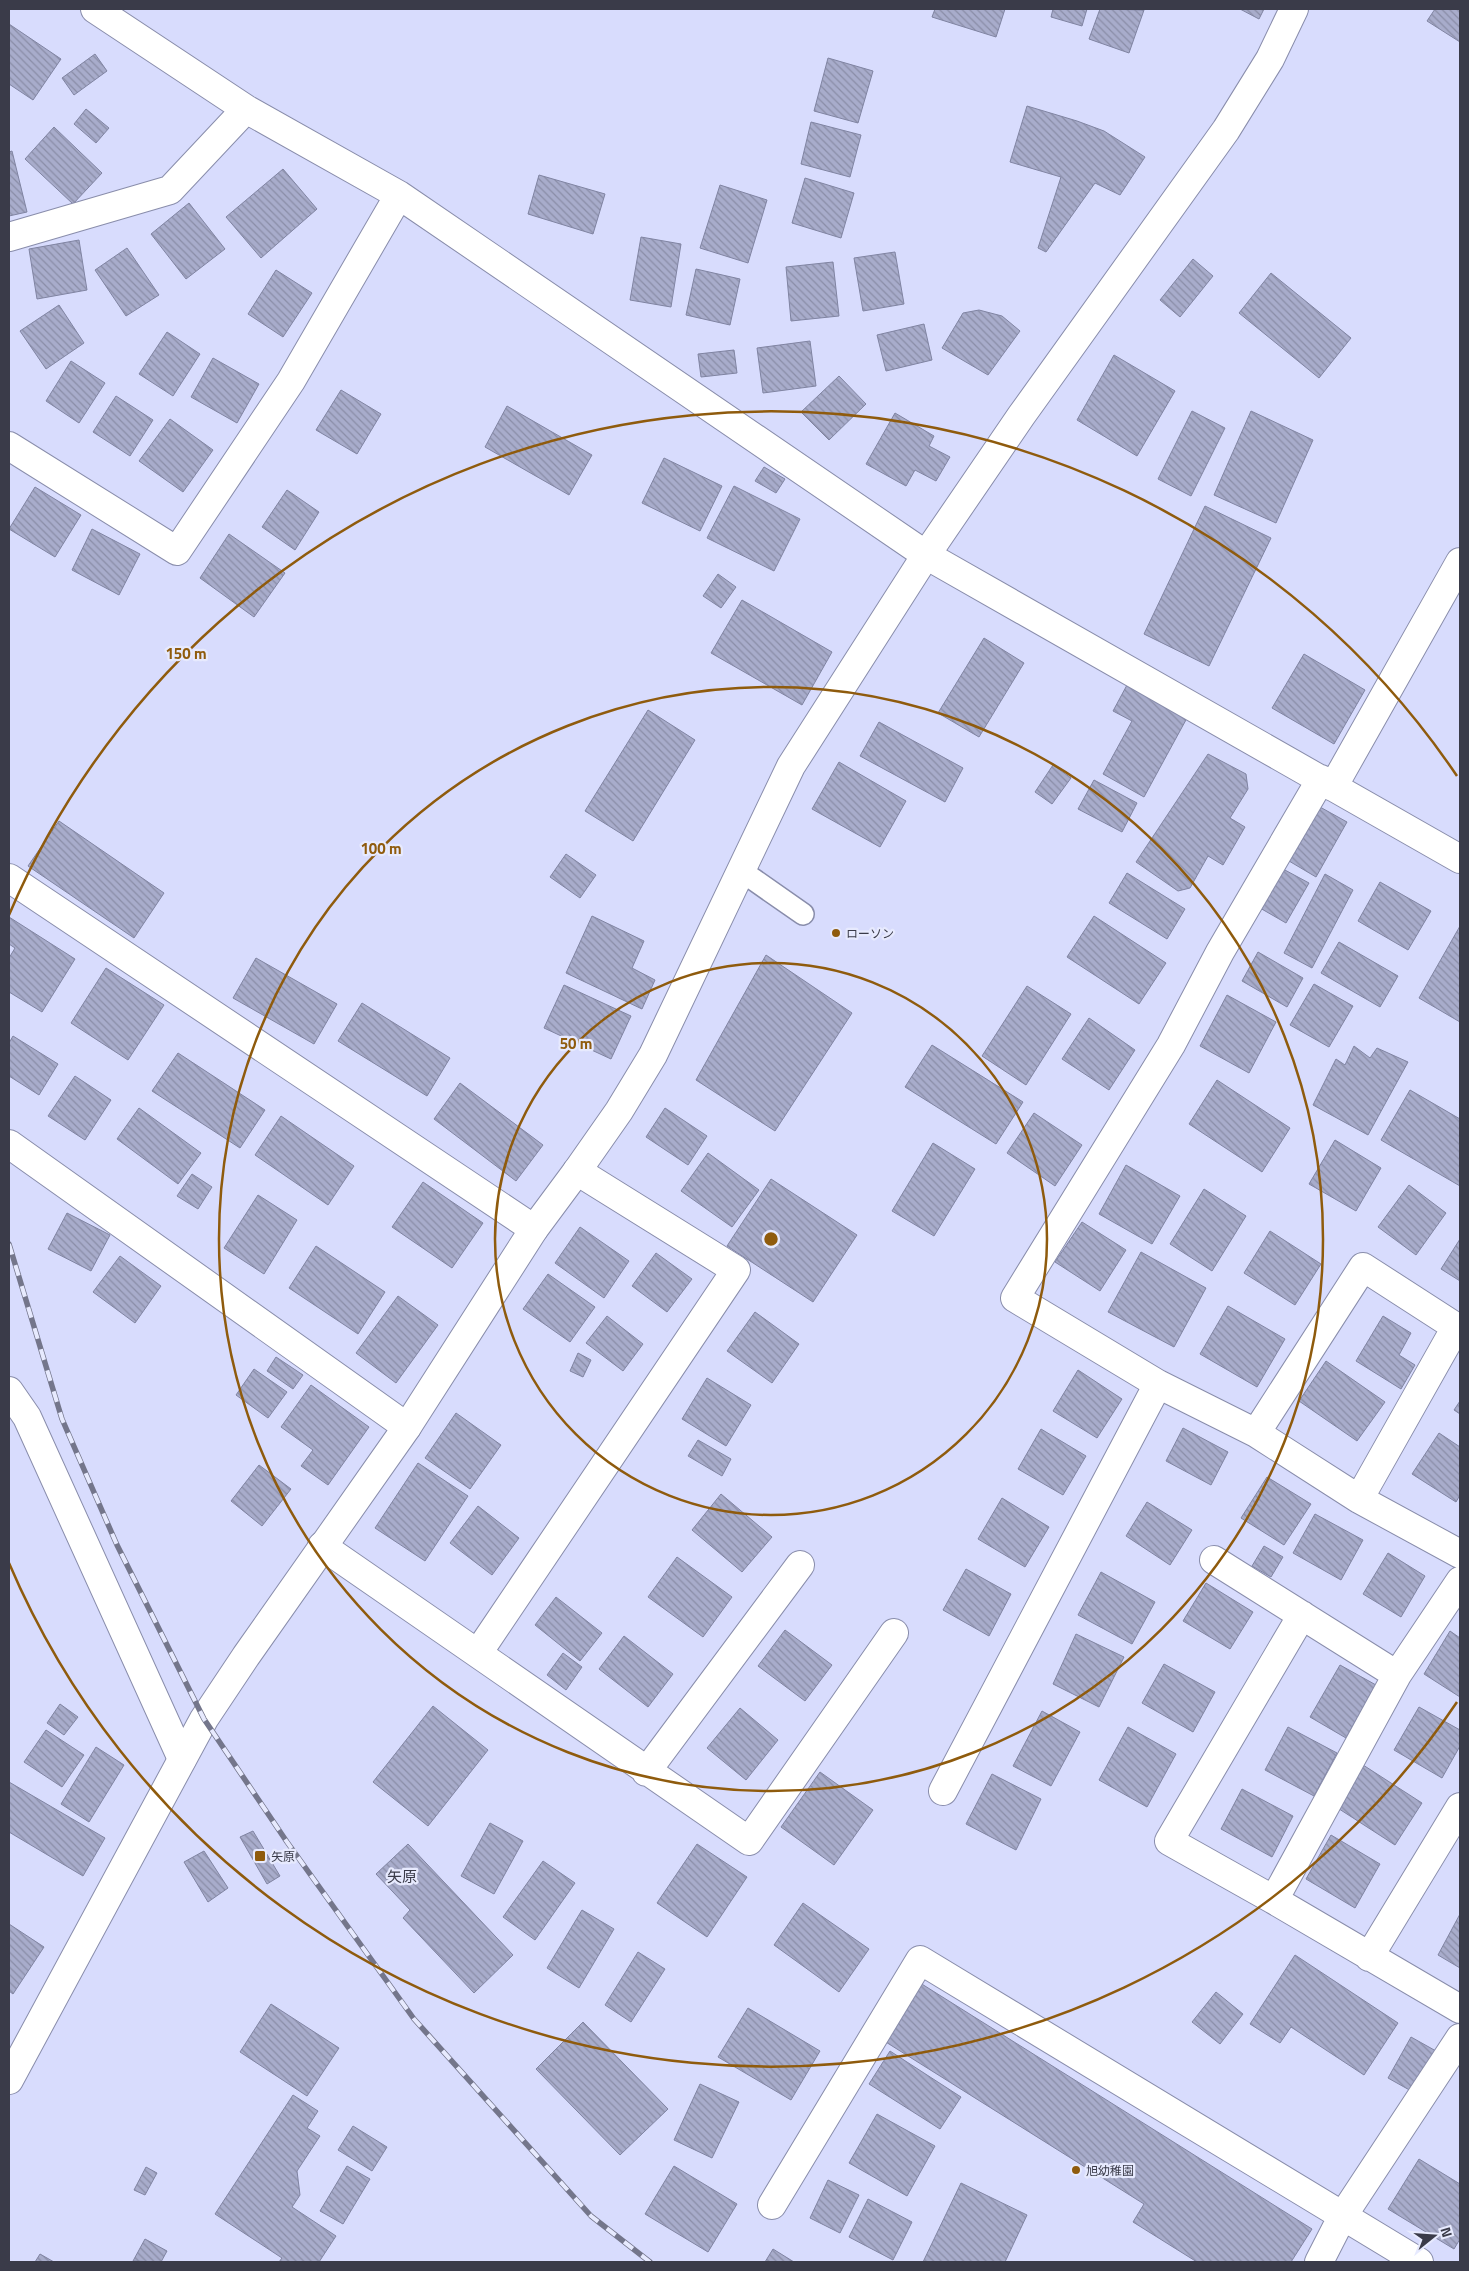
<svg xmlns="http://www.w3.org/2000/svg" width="1469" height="2271" font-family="'Titillium Web','Noto Sans JP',sans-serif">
  <defs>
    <pattern id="building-back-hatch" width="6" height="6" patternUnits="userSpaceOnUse" patternTransform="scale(1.25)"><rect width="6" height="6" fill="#a8accb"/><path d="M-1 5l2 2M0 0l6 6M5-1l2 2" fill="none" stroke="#8a8da7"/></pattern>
  </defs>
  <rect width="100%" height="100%" fill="#d8dcfd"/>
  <!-- building -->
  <path fill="url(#building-back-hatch)" stroke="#8084a2" d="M 935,9 L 1005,9 L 996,37 L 932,17 Z
    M 1053,9 L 1087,9 L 1082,26 L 1051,17 Z
    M 1100,9 L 1144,10 L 1129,53 L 1089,39 Z
    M 1240,9 L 1264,9 L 1259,19 Z
    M 1435,9 L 1460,9 L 1460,42 L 1427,21 Z
    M 9,24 L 61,59 L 33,100 L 9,84 Z
    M 95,54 L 107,71 L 74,95 L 62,78 Z
    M 828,58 L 873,71 L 858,123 L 814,111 Z
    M 1027,106 L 1077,121 L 1104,131 L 1145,157 L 1120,195 L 1095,183 L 1046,252 L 1038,248 L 1061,177 L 1010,162 Z
    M 86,109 L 109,128 L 96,143 L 74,124 Z
    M 811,122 L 861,135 L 850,177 L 801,164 Z
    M 54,127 L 102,173 L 73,204 L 25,159 Z
    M 12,151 L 27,212 L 9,216 L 9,152 Z
    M 283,169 L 317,209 L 261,258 L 226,217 Z
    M 539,175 L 605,194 L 593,234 L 528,214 Z
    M 805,178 L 854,193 L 841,238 L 792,223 Z
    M 720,185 L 767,200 L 748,263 L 700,248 Z
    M 189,203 L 225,249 L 186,279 L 151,234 Z
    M 641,237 L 681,244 L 671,307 L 630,300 Z
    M 79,240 L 87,290 L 37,299 L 29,249 Z
    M 127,248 L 159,295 L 126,316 L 95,270 Z
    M 895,252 L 904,304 L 863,311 L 854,258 Z
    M 1193,259 L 1213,276 L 1180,317 L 1160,300 Z
    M 833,262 L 839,316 L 791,321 L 786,267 Z
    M 696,269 L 740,279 L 730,325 L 686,315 Z
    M 276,270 L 312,293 L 283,337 L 248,314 Z
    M 1271,273 L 1351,338 L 1319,378 L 1239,313 Z
    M 59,305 L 84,343 L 46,369 L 20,331 Z
    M 979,310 L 1002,316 L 1020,331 L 988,375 L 942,348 L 963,313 Z
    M 924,324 L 932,360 L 886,371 L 877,335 Z
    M 167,332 L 200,354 L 173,396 L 139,374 Z
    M 810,341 L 816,386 L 763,393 L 757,348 Z
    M 734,350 L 737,373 L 701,377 L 698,354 Z
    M 1114,355 L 1175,391 L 1137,456 L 1077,420 Z
    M 213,358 L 259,384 L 237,423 L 191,397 Z
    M 71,361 L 105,383 L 79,423 L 46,401 Z
    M 839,376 L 866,404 L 829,440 L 801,412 Z
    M 341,390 L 381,414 L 357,454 L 316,430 Z
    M 116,396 L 153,420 L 130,456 L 93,432 Z
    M 507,406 L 592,455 L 569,495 L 485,447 Z
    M 1192,411 L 1225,428 L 1191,496 L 1158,479 Z
    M 1251,411 L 1313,440 L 1276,523 L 1214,495 Z
    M 895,413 L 934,436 L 929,446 L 950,457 L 936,481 L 915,470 L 906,486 L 866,464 Z
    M 170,419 L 213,450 L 183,492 L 139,461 Z
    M 664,458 L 722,486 L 700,531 L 642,503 Z
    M 764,467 L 785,479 L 776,493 L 755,481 Z
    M 734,486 L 800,519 L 774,571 L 707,538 Z
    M 35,487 L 81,515 L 55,557 L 9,529 Z
    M 287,490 L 319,512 L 295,550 L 262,527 Z
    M 1205,506 L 1271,538 L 1209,666 L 1144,634 Z
    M 92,529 L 140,554 L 119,595 L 72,570 Z
    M 229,534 L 285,573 L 254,617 L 200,578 Z
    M 718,574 L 736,587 L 721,608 L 703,596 Z
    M 742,600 L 832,652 L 802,705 L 711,653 Z
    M 984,638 L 1024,663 L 979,737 L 938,713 Z
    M 1304,654 L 1365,690 L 1334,744 L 1272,708 Z
    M 1127,685 L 1187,718 L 1144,797 L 1103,774 L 1132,721 L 1113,711 Z
    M 648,710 L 695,740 L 633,841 L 585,811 Z
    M 879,722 L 963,768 L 945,802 L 860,756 Z
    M 1208,754 L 1246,774 L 1248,789 L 1230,818 L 1245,827 L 1223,865 L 1208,856 L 1190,888 L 1178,891 L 1136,862 Z
    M 839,762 L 906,801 L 880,847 L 812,809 Z
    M 1053,765 L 1071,778 L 1052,804 L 1035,792 Z
    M 1094,780 L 1137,803 L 1122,832 L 1078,809 Z
    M 1320,807 L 1347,822 L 1316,877 L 1289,861 Z
    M 59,821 L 164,893 L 134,938 L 28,866 Z
    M 566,854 L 596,875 L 580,898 L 550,877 Z
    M 1283,869 L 1309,883 L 1286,923 L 1260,908 Z
    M 1127,873 L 1185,909 L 1167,939 L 1109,903 Z
    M 1325,874 L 1353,890 L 1312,968 L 1284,953 Z
    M 1380,882 L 1431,911 L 1408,950 L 1358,921 Z
    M 592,916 L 644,941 L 632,968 L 655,980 L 642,1009 L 566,973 Z
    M 1094,916 L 1166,963 L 1139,1004 L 1067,957 Z
    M 9,917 L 75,959 L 42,1012 L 9,992 L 9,958 L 15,948 L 9,944 Z
    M 1460,926 L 1460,1022 L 1419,998 Z
    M 1339,942 L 1398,976 L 1380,1007 L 1321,973 Z
    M 1258,952 L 1303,978 L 1287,1007 L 1242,981 Z
    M 766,955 L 852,1013 L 775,1131 L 696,1080 Z
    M 256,958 L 337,1004 L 314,1044 L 233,998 Z
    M 106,968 L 164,1005 L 128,1060 L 71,1023 Z
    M 1314,984 L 1353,1006 L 1329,1047 L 1290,1025 Z
    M 564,985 L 631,1016 L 611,1059 L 544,1028 Z
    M 1027,986 L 1071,1014 L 1026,1085 L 982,1056 Z
    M 1227,995 L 1276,1022 L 1249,1073 L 1200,1046 Z
    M 362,1003 L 450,1058 L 427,1096 L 338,1041 Z
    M 1089,1018 L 1135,1050 L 1109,1090 L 1062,1059 Z
    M 13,1036 L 58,1064 L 39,1095 L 9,1076 L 9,1043 Z
    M 932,1045 L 1023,1102 L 996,1144 L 905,1087 Z
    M 1354,1046 L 1370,1058 L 1377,1048 L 1408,1062 L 1368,1135 L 1313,1105 L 1336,1059 L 1345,1065 Z
    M 178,1053 L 265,1110 L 240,1148 L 152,1091 Z
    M 75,1076 L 111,1100 L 85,1140 L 48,1116 Z
    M 1217,1080 L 1290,1128 L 1262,1172 L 1189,1124 Z
    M 460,1083 L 543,1145 L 516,1181 L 434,1119 Z
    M 1410,1090 L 1460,1119 L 1460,1186 L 1381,1140 Z
    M 139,1108 L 201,1153 L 178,1184 L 117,1139 Z
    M 665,1108 L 707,1136 L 688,1165 L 646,1137 Z
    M 1034,1113 L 1082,1145 L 1055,1186 L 1007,1153 Z
    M 281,1116 L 354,1166 L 328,1205 L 255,1155 Z
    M 1335,1140 L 1381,1168 L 1356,1211 L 1309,1184 Z
    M 933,1143 L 975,1169 L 934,1236 L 892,1211 Z
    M 708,1153 L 759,1190 L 732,1227 L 681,1191 Z
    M 1126,1165 L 1180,1196 L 1152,1244 L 1099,1214 Z
    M 192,1174 L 212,1187 L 198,1209 L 177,1196 Z
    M 771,1179 L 857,1235 L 813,1302 L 727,1246 Z
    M 423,1182 L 483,1223 L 452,1268 L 392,1227 Z
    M 1409,1185 L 1446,1213 L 1416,1255 L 1378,1227 Z
    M 1204,1189 L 1246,1216 L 1212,1271 L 1170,1244 Z
    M 258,1195 L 297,1220 L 264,1274 L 224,1248 Z
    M 67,1213 L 110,1235 L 91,1271 L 48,1249 Z
    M 1082,1222 L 1126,1250 L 1100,1291 L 1055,1262 Z
    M 580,1227 L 629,1261 L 604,1298 L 555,1263 Z
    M 1270,1231 L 1321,1264 L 1295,1305 L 1244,1273 Z
    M 1460,1239 L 1460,1281 L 1441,1269 Z
    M 316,1246 L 385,1292 L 358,1334 L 289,1288 Z
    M 1141,1252 L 1206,1288 L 1174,1347 L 1108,1312 Z
    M 656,1253 L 692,1279 L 667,1312 L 632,1286 Z
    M 120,1256 L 161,1286 L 135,1323 L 93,1292 Z
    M 548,1274 L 595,1307 L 570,1342 L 523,1309 Z
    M 398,1296 L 438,1325 L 396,1383 L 356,1353 Z
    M 1228,1306 L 1285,1339 L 1257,1387 L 1200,1354 Z
    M 755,1312 L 799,1344 L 772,1383 L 727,1351 Z
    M 607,1316 L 643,1344 L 623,1371 L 586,1343 Z
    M 1383,1316 L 1411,1333 L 1399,1355 L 1415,1365 L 1401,1389 L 1356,1361 Z
    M 578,1353 L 591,1360 L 583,1377 L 570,1371 Z
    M 276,1357 L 303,1375 L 293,1389 L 267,1371 Z
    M 1326,1361 L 1385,1402 L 1357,1441 L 1299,1401 Z
    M 254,1369 L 287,1392 L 268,1418 L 236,1395 Z
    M 1078,1370 L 1122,1399 L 1097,1438 L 1053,1411 Z
    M 707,1378 L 751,1405 L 726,1446 L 682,1419 Z
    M 311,1385 L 369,1427 L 328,1485 L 301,1466 L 313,1450 L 281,1427 Z
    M 1460,1401 L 1460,1414 L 1454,1410 Z
    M 456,1413 L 501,1445 L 470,1489 L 425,1458 Z
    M 1183,1428 L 1228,1452 L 1211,1485 L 1166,1461 Z
    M 1041,1429 L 1086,1456 L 1063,1495 L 1018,1469 Z
    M 1439,1433 L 1460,1447 L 1460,1495 L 1456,1502 L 1412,1474 Z
    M 698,1440 L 731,1459 L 722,1476 L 688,1456 Z
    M 418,1463 L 468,1496 L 425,1561 L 375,1528 Z
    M 259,1465 L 291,1489 L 262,1526 L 231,1501 Z
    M 1267,1477 L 1311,1504 L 1284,1545 L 1241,1518 Z
    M 721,1494 L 772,1537 L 742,1572 L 692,1530 Z
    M 1002,1498 L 1049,1527 L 1025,1567 L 978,1539 Z
    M 1147,1502 L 1192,1530 L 1170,1565 L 1126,1536 Z
    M 478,1506 L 519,1538 L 492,1575 L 450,1543 Z
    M 1315,1514 L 1363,1540 L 1341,1580 L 1293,1553 Z
    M 1264,1546 L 1283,1557 L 1271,1577 L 1252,1566 Z
    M 1388,1553 L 1425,1576 L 1401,1617 L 1363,1594 Z
    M 677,1557 L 732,1597 L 703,1637 L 648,1597 Z
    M 966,1569 L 1011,1594 L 989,1636 L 943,1610 Z
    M 1101,1572 L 1155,1602 L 1132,1644 L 1078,1615 Z
    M 1206,1583 L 1253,1612 L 1230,1649 L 1183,1621 Z
    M 556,1597 L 602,1633 L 580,1661 L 535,1625 Z
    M 785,1630 L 832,1665 L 805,1701 L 758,1666 Z
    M 1450,1631 L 1460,1638 L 1460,1697 L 1424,1674 Z
    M 1076,1634 L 1124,1657 L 1099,1707 L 1053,1684 Z
    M 624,1636 L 673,1674 L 648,1707 L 599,1669 Z
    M 563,1653 L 582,1667 L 566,1690 L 547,1675 Z
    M 1164,1664 L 1215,1692 L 1193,1732 L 1142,1703 Z
    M 1340,1665 L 1376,1685 L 1346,1738 L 1310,1717 Z
    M 60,1704 L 78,1717 L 64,1735 L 47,1723 Z
    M 433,1706 L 488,1750 L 428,1826 L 373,1782 Z
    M 1419,1707 L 1460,1730 L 1460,1746 L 1442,1778 L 1394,1750 Z
    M 740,1708 L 778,1740 L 746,1780 L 707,1748 Z
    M 1042,1711 L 1080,1732 L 1051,1786 L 1013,1766 Z
    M 1128,1727 L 1176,1754 L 1147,1807 L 1099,1780 Z
    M 1288,1727 L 1337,1753 L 1314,1796 L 1265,1770 Z
    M 46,1730 L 84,1755 L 62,1787 L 24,1762 Z
    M 96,1747 L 124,1765 L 89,1822 L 61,1804 Z
    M 1360,1763 L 1422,1803 L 1395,1845 L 1333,1805 Z
    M 820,1772 L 873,1810 L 834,1865 L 781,1827 Z
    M 992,1774 L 1041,1799 L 1016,1850 L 966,1824 Z
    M 9,1782 L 105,1838 L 83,1876 L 9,1832 Z
    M 1242,1789 L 1293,1816 L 1272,1857 L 1221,1829 Z
    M 490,1823 L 523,1841 L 494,1894 L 461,1876 Z
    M 253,1831 L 280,1876 L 267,1884 L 240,1837 Z
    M 1331,1835 L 1380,1864 L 1355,1908 L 1306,1879 Z
    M 408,1844 L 513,1955 L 474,1993 L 403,1918 L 410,1910 L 376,1874 Z
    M 697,1844 L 747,1877 L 707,1937 L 657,1903 Z
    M 204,1851 L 228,1888 L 208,1902 L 184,1862 Z
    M 543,1861 L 575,1883 L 535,1940 L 503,1917 Z
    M 803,1903 L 869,1949 L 839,1992 L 774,1945 Z
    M 582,1910 L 614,1929 L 579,1988 L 547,1968 Z
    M 1460,1914 L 1460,1968 L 1438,1955 Z
    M 9,1924 L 44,1947 L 13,1994 L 9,1991 Z
    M 638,1952 L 665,1969 L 631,2022 L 605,2005 Z
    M 1295,1955 L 1398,2023 L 1364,2075 L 1291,2027 L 1280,2043 L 1250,2024 Z
    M 917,1981 L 1312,2229 L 1291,2262 L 1197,2262 L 1133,2222 L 1144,2204 L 881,2039 Z
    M 1216,1992 L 1243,2014 L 1220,2044 L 1192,2022 Z
    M 271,2004 L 339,2048 L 307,2096 L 240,2052 Z
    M 748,2008 L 820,2051 L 791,2100 L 718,2057 Z
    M 583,2022 L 668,2109 L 620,2155 L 536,2069 Z
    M 1411,2037 L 1436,2051 L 1413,2092 L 1388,2078 Z
    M 890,2051 L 961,2097 L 940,2129 L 869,2084 Z
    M 700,2084 L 739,2102 L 712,2158 L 674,2140 Z
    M 293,2095 L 318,2111 L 307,2128 L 320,2136 L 297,2171 L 300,2195 L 292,2207 L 336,2236 L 319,2262 L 279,2262 L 282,2258 L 215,2214 Z
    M 877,2114 L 935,2146 L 907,2196 L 849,2163 Z
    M 353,2126 L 387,2147 L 372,2171 L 338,2150 Z
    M 1419,2159 L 1460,2184 L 1460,2239 L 1454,2249 L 1388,2209 Z
    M 347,2166 L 370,2179 L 343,2224 L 320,2211 Z
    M 674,2166 L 737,2204 L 708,2252 L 645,2214 Z
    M 146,2167 L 157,2173 L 145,2195 L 134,2190 Z
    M 828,2180 L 859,2195 L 840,2233 L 810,2218 Z
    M 961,2183 L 1027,2215 L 1005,2262 L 923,2262 Z
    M 868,2199 L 912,2222 L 893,2260 L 849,2237 Z
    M 145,2239 L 167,2251 L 161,2262 L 133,2261 Z
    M 773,2249 L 794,2262 L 765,2262 Z
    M 40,2254 L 54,2262 L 35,2262 Z"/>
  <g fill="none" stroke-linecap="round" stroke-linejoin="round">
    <defs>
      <path id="service" d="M 740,870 L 803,914"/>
      <path id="minor" d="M 95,9 L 246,109 L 399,195 L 926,555 L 1460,859
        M 9,237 L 170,190 L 246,109
        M 9,446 L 177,551 L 291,381 L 399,195
        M 1321,779 L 1220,952 L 1171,1045 L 1015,1298 L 1158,1384 L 1256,1433 L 1359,1499 L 1460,1554
        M 1333,787 L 1460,562
        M 9,878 L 534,1229
        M 9,1144 L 407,1427
        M 9,1391 L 27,1417 L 182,1759
        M 1256,1433 L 1363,1267 L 1456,1327 L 1359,1499
        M 322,1546 L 749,1841 L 894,1633
        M 1214,1560 L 1397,1675
        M 1460,1581 L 1397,1675 L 1274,1900 L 1460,2009
        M 478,1653 L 736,1270 L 577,1171
        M 646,1772 L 800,1565
        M 943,1791 L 1158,1384
        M 1274,1900 L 1169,1841 L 1302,1615
        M 1369,1957 L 1460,1807
        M 772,2205 L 920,1960 L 1419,2262
        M 1319,2262 L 1342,2217 L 1460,2038"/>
      <path id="tertiary" d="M 9,2080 L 204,1719 L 246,1656 L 407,1427 L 534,1229 L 577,1171 L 619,1111 L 653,1055 L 791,766 L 926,555 L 1021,416 L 1226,130 L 1270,59 L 1294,9"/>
    </defs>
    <!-- service casing -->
    <use href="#service" stroke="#898dab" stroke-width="24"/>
    <!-- minor casing -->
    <use href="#minor" stroke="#898dab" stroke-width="30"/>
    <!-- tertiary casing -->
    <use href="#tertiary" stroke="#898dab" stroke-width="30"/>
    <!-- service -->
    <use href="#service" stroke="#fff" stroke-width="21"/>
    <!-- minor -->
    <use href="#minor" stroke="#fff" stroke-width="28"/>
    <!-- tertiary -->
    <use href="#tertiary" stroke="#fff" stroke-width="28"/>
    <defs>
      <path id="rail" d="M 9,1244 L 62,1419 L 117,1545 L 204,1719 L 287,1842 L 414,2019 L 591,2216 L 650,2262"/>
    </defs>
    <!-- rail casing -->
    <use href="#rail" stroke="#74768b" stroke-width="5.5"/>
    <!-- rail -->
    <use href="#rail" stroke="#e7eafe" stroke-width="4" stroke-dasharray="11" stroke-linecap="butt"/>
  </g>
  <!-- distance rings -->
  <g fill="none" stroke="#8f5b0d" stroke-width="2.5">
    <circle cx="771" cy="1239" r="276"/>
    <circle cx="771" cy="1239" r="552"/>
    <path d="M1457 1702A828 828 0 0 1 9 1563M9 915A828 828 0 0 1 1457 776"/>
  </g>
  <!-- markers -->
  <g fill="#8f5b0d" stroke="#e7eafe" stroke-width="2">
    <circle cx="836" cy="933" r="5"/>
    <rect x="254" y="1850" width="12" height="12" rx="2.5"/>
    <circle cx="1076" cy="2170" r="5"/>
  </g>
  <g text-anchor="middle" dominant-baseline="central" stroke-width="4.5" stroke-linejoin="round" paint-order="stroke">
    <!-- poi labels -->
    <g font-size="12" fill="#3a3b49" stroke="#e7eafe" text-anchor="start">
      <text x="846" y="933">ローソン</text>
      <text x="271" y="1856">矢原</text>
      <text x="1086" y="2170">旭幼稚園</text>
    </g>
    <!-- quarter labels -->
    <g font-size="15" fill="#3a3b49" stroke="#e7eafe">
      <text x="402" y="1876">矢原</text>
    </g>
  </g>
  <circle cx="771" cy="1239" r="8" fill="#8f5b0d" stroke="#e7eafe" stroke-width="2.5"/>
  <g font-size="15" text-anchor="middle" font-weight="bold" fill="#8f5b0d" stroke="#e7eafe" stroke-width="4.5" stroke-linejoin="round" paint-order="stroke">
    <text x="186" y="659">150 m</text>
    <text x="381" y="854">100 m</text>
    <text x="576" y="1049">50 m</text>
  </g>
  <!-- border -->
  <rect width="1469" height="2271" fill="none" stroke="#3a3b49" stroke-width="20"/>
  <!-- north arrow -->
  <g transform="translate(1434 2236) rotate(73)" stroke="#e7eafe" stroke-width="4" paint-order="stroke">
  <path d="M0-4L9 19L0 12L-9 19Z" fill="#3a3b49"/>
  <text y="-8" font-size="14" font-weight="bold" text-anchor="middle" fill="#3a3b49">N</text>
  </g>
</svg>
